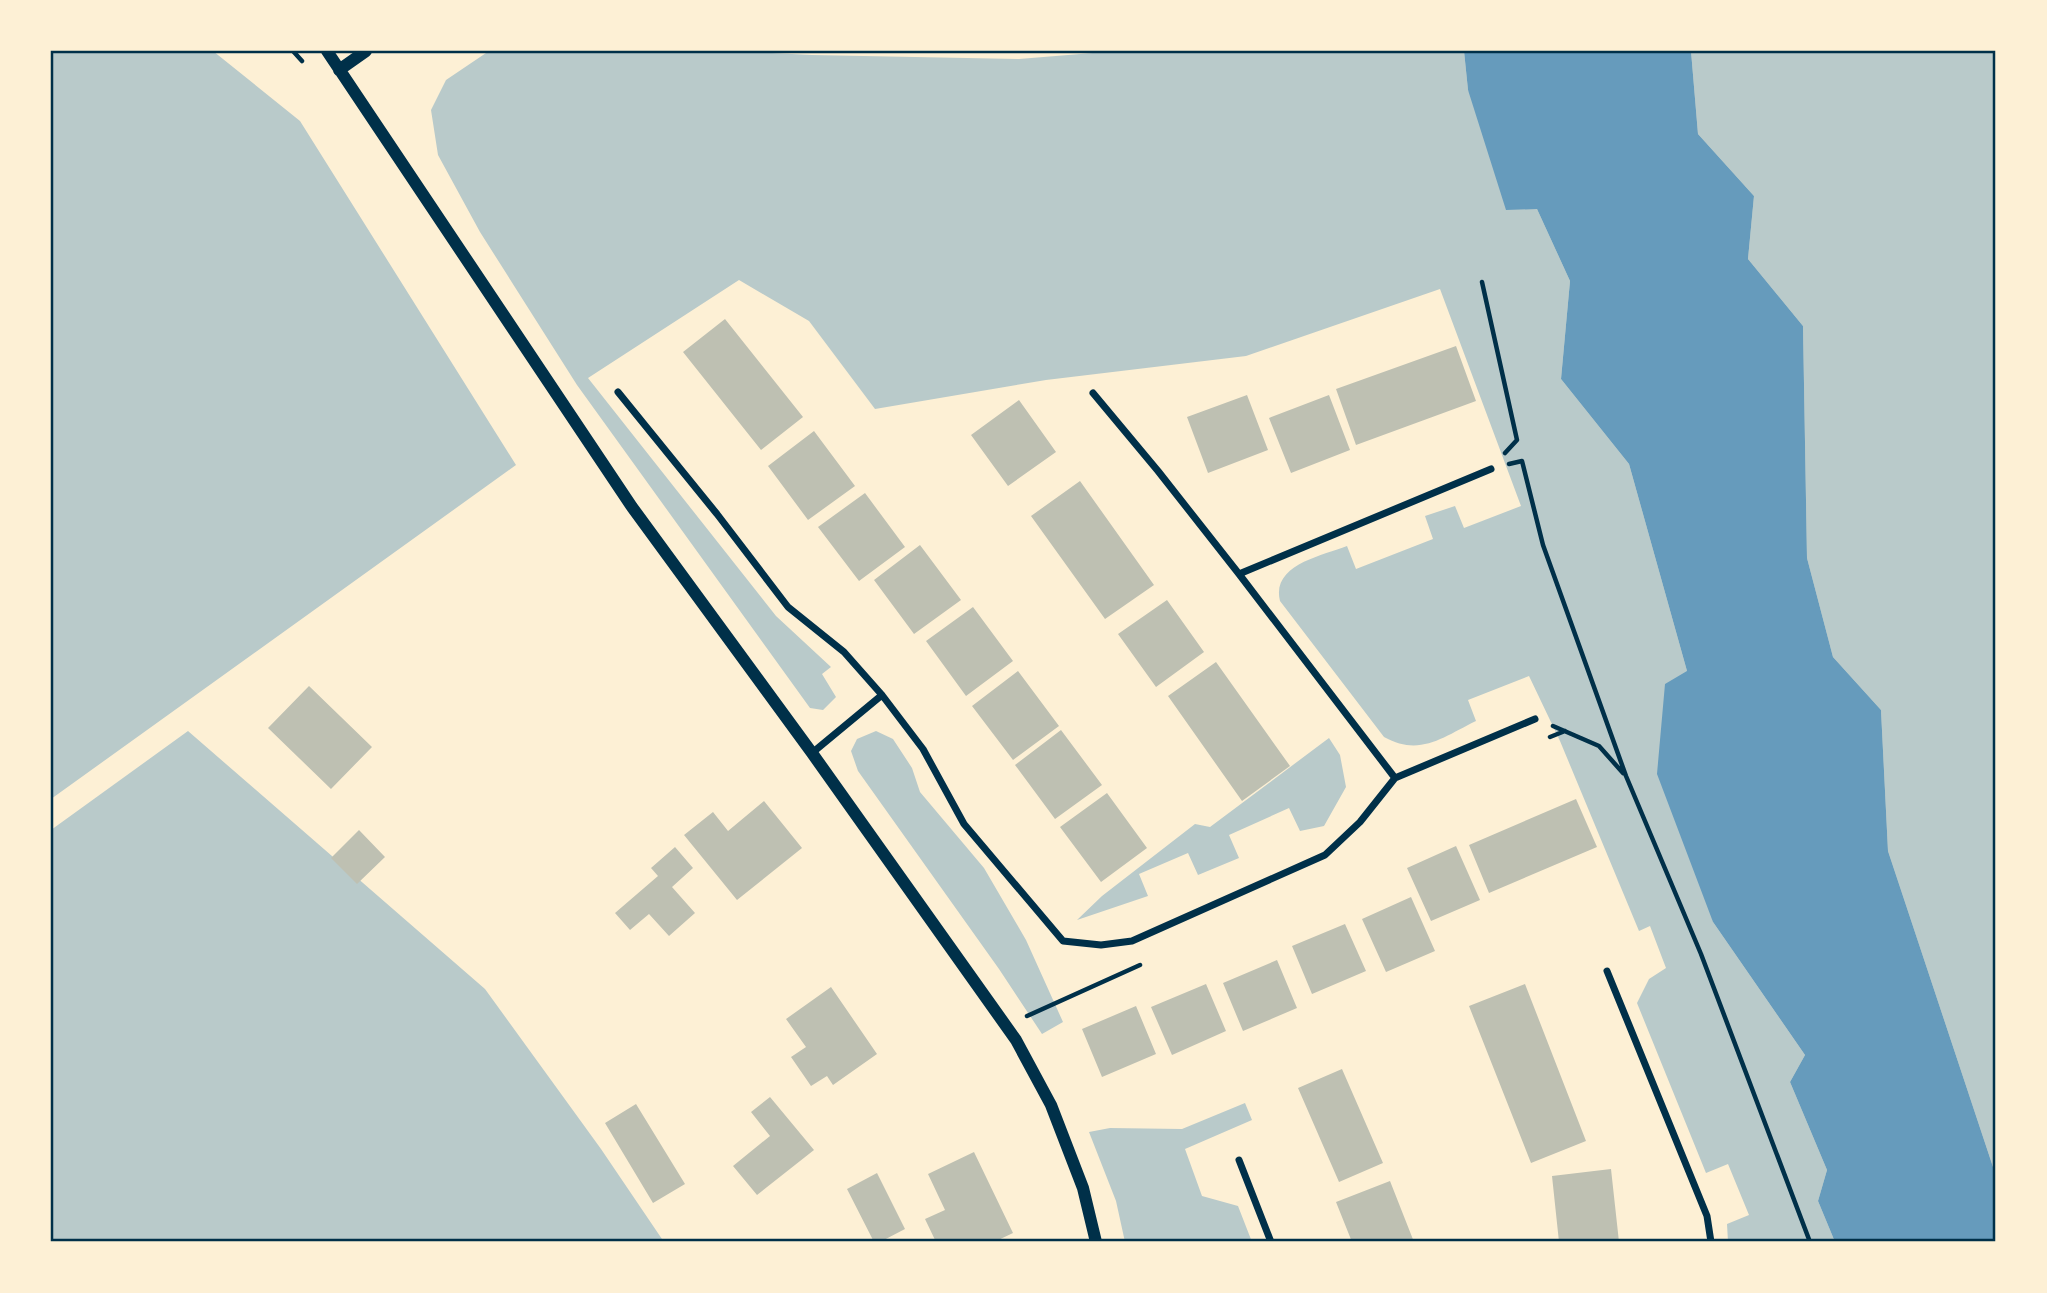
<svg xmlns="http://www.w3.org/2000/svg" width="2047" height="1293" font-family="'DM Sans',sans-serif">
  <rect width="100%" height="100%" fill="#fdf0d5"/>
  <!-- green -->
  <path fill="#b9caca" d="M 51,51 L 213,51 L 300,121 L 516,465 L 51,799 Z
    M 494,51 L 732,51 L 812,55 L 1019,59 L 1117,51 L 1464,51 L 1468,90 L 1537,209 L 1570,281 L 1561,379 L 1629,464 L 1687,671 L 1713,922 L 1805,1055 L 1790,1082 L 1827,1170 L 1818,1201 L 1835,1242 L 1728,1242 L 1727,1224 L 1749,1215 L 1728,1164 L 1706,1173 L 1637,1003 L 1649,979 L 1666,968 L 1650,926 L 1639,931 L 1560,741 L 1529,676 L 1468,700 L 1476,721 C 1443,737 1420,757 1384,737 L 1280,601 C 1271,565 1321,556 1347,546 L 1356,569 L 1433,539 L 1425,516 L 1455,506 L 1464,528 L 1521,506 L 1440,289 L 1246,356 L 1046,380 L 875,409 L 809,321 L 739,280 L 588,378 L 776,616 L 831,667 L 822,674 L 836,697 L 823,710 L 810,708 L 577,385 L 480,232 L 438,155 L 431,110 L 446,80 L 486,53 Z
    M 1691,51 L 1996,51 L 1996,1176 L 1888,851 L 1881,710 L 1833,657 L 1807,558 L 1803,326 L 1748,259 L 1754,196 L 1698,134 Z
    M 188,731 L 485,989 L 601,1149 L 664,1242 L 51,1242 L 51,830 Z
    M 876,731 L 893,739 L 912,768 L 920,792 L 984,868 L 1026,940 L 1063,1022 L 1042,1034 L 999,969 L 858,771 L 851,751 L 857,739 Z
    M 1329,738 L 1340,755 L 1346,787 L 1324,826 L 1300,831 L 1289,808 L 1229,835 L 1239,858 L 1198,875 L 1188,853 L 1139,874 L 1148,896 L 1077,920 L 1102,896 L 1195,824 L 1210,827 Z
    M 1245,1103 L 1252,1120 L 1185,1149 L 1202,1196 L 1238,1206 L 1252,1242 L 1125,1242 L 1116,1201 L 1089,1132 L 1110,1128 L 1182,1129 Z"/>
  <!-- water -->
  <path fill="#669bbc" d="M 1464,51 L 1691,51 L 1698,134 L 1754,196 L 1748,259 L 1803,326 L 1807,558 L 1833,657 L 1881,710 L 1888,851 L 1996,1176 L 1996,1242 L 1835,1242 L 1818,1201 L 1827,1170 L 1790,1082 L 1805,1055 L 1713,922 L 1657,774 L 1665,684 L 1687,671 L 1629,464 L 1561,379 L 1570,281 L 1537,209 L 1506,210 L 1468,90 Z"/>
  <!-- building -->
  <path fill="#bec0b2" d="M 725,319 L 803,417 L 761,450 L 683,352 Z
    M 1456,346 L 1476,401 L 1356,445 L 1336,389 Z
    M 1247,395 L 1268,450 L 1208,473 L 1187,417 Z
    M 1329,395 L 1350,450 L 1291,473 L 1269,418 Z
    M 1019,400 L 1056,452 L 1008,486 L 971,435 Z
    M 814,431 L 855,486 L 808,520 L 768,466 Z
    M 1080,481 L 1154,585 L 1105,619 L 1031,516 Z
    M 865,493 L 905,547 L 859,581 L 818,527 Z
    M 920,545 L 961,600 L 914,634 L 874,580 Z
    M 1167,600 L 1204,652 L 1156,687 L 1118,634 Z
    M 973,607 L 1013,661 L 966,696 L 926,641 Z
    M 1216,662 L 1290,766 L 1242,801 L 1168,696 Z
    M 1018,671 L 1059,726 L 1013,760 L 972,706 Z
    M 309,686 L 372,747 L 331,789 L 268,728 Z
    M 1061,730 L 1102,785 L 1055,819 L 1015,765 Z
    M 1107,793 L 1147,848 L 1101,882 L 1060,827 Z
    M 1576,799 L 1597,847 L 1489,893 L 1469,845 Z
    M 764,801 L 802,848 L 737,900 L 684,835 L 713,812 L 728,831 Z
    M 359,830 L 385,857 L 357,884 L 331,858 Z
    M 1456,846 L 1480,900 L 1431,921 L 1407,868 Z
    M 675,847 L 693,868 L 672,887 L 695,913 L 669,936 L 649,914 L 630,930 L 615,913 L 658,876 L 651,868 Z
    M 1411,897 L 1435,951 L 1386,972 L 1362,919 Z
    M 1345,924 L 1366,971 L 1312,994 L 1292,946 Z
    M 1277,960 L 1297,1008 L 1243,1031 L 1223,983 Z
    M 1206,984 L 1226,1031 L 1172,1055 L 1151,1007 Z
    M 1525,984 L 1586,1141 L 1531,1163 L 1469,1006 Z
    M 831,987 L 877,1054 L 833,1085 L 827,1076 L 811,1086 L 791,1057 L 806,1047 L 786,1019 Z
    M 1136,1006 L 1156,1054 L 1102,1077 L 1082,1029 Z
    M 1342,1069 L 1383,1163 L 1339,1182 L 1298,1088 Z
    M 770,1097 L 814,1150 L 757,1195 L 733,1166 L 770,1136 L 751,1112 Z
    M 636,1104 L 685,1184 L 653,1203 L 605,1123 Z
    M 974,1152 L 1013,1233 L 994,1242 L 936,1242 L 925,1219 L 945,1210 L 928,1174 Z
    M 1611,1169 L 1619,1242 L 1559,1242 L 1552,1176 Z
    M 877,1173 L 905,1229 L 880,1242 L 874,1242 L 847,1189 Z
    M 1390,1181 L 1414,1242 L 1352,1242 L 1336,1202 Z"/>
  <g fill="none" stroke-linecap="round" stroke-linejoin="round">
    <!-- path -->
    <path stroke="#003049" stroke-width="4.5" d="M 293,51 L 302,61
      M 1482,282 L 1517,440 L 1505,453
      M 1509,464 L 1522,461 L 1543,545 L 1626,776 L 1701,954 L 1810,1242
      M 1553,726 L 1599,746 L 1623,773
      M 1550,737 L 1565,731
      M 1027,1016 L 1140,965"/>
    <!-- minor -->
    <path stroke="#003049" stroke-width="7" d="M 618,392 L 717,514 L 788,607 L 844,652 L 882,695 L 923,749 L 964,824 L 1063,941 L 1101,945 L 1132,941 L 1325,855 L 1360,822 L 1395,778 L 1535,719
      M 1093,393 L 1158,471 L 1239,574 L 1491,469
      M 1239,574 L 1395,778
      M 812,753 L 882,695
      M 1607,971 L 1707,1216 L 1711,1242
      M 1239,1160 L 1271,1242"/>
    <!-- tertiary -->
    <path stroke="#003049" stroke-width="12" d="M 327,51 L 632,507 L 812,753 L 1016,1040 L 1051,1105 L 1083,1188 L 1096,1242
      M 339,70 L 366,51"/>
  </g>
  <!-- border -->
  <rect width="2047" height="1293" fill="none" stroke="#fdf0d5" stroke-width="105"/>
  <rect x="52" y="52" width="1942" height="1188" fill="none" stroke="#003049" stroke-width="2.5"/>
</svg>
